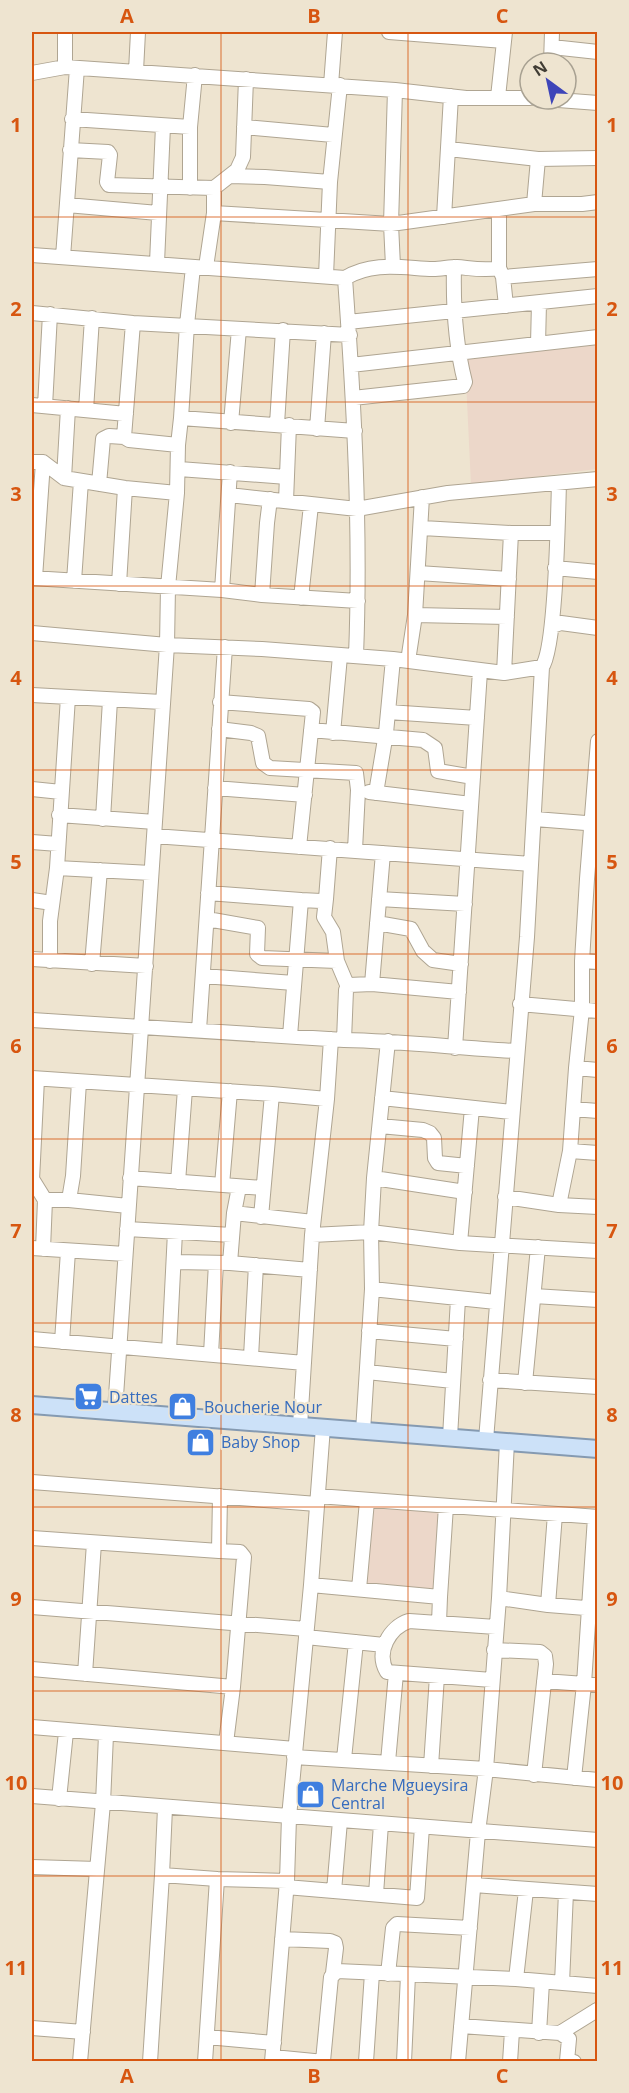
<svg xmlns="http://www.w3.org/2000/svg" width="629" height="2093" font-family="'Open Sans',sans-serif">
  <rect width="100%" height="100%" fill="#eee4d0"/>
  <!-- education -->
  <path fill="#ecd7c9" d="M 597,342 L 597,469 L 471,485 L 465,359 Z
    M 371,1505 L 444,1509 L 439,1591 L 365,1584 Z"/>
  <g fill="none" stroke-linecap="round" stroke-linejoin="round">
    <defs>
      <path id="minor" d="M 389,32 L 504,41
        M 552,47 L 598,52
        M 551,63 L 552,32
        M 65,67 L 65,32
        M 136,71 L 138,32
        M 32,73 L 65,67 L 395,90 L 466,98 L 530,98
        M 331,85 L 335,32
        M 498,97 L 505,32
        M 545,99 L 598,103
        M 72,119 L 190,127 L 195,75
        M 190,127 L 190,188
        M 244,127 L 333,135
        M 449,149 L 538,159 L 598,158
        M 70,150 L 108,152 L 110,155 L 107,182 L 109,185 L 214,188 L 237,170 L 243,157 L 246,79
        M 230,176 L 265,177 L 330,182
        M 534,204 L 538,159
        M 67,205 L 158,213
        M 499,209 L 499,268 L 503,277 L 598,269
        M 214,213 L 391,224 L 534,204 L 582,204 L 598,202
        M 444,217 L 451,96
        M 32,255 L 345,278 C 373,261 403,268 433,269 C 441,269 449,267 457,267 C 470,268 485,271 499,268
        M 63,257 L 77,68
        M 157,263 L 163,126
        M 393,266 L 391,224 L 395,90
        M 206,267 L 214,213 L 214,188
        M 326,276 L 330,182 L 340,85
        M 503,277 L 506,306
        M 345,278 C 354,404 361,530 356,656
        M 32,313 L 133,323 L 350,335
        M 348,322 L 598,296
        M 133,323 L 124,437 L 129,440 L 178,445
        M 538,344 L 539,303
        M 351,365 L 598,337
        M 353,398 L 463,386 L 465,382 C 455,343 453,307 454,267
        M 32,405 L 126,414
        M 45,406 L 50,314
        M 86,410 L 92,318
        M 181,418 L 355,431
        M 231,423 L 239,329
        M 277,424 L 283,330
        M 317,429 L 324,333
        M 32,462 L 43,462 L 64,478 L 125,488 L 177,493
        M 179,469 L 287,477
        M 64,478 L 68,408
        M 99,484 L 103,439 L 109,436 L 124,437
        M 229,495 L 357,509 L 448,493 L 598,479
        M 286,501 L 289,425
        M 422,528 L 511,533 L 557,533
        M 555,568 L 598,572
        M 418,573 L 509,579
        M 32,578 L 222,590 L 262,595 L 358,601
        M 35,578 L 43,462
        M 74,581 L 81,481
        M 119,584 L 125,488
        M 222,590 L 230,472
        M 262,595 L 267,523 L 270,499
        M 301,598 L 311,505
        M 415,615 L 507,617
        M 552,626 L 561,623 L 598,628
        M 32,633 L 167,645 L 262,649 L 393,659 L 504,673 L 542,667
        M 408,661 L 415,615 L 422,497
        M 504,673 L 511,533
        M 32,695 L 162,702
        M 220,702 L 309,709 L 313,712 L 299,847
        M 388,712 L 477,718
        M 219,729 L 251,733 L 258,736 L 263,763 L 270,768 L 356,773 L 358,790 L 355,850
        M 311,730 L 423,740 L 435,748 L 438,771 L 473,777
        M 333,733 L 340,656
        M 215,788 L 305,795
        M 32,789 L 61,792
        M 369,792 L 471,804
        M 376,793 L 386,733 L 393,659
        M 59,815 L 155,822
        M 103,819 L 110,700
        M 535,819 L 598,824
        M 154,836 L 531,864
        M 32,842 L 58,844
        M 57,868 L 151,873
        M 208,893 L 301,900 L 321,901 L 326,899 L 330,848
        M 326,899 L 324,917 L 333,932 L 337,961 L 348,987
        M 379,899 L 465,904
        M 32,900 L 52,903
        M 207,919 L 258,928 L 257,954 L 262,958 L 337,961
        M 377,923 L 411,929 L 423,951 L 433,960 L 461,964
        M 32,959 L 146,966
        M 50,961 L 50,921 L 57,868 L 68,697
        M 582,961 L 598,962
        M 92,964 L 100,870
        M 203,976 L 294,983
        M 372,984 L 383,853
        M 520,1004 L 598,1011
        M 32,1020 L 344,1040 C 402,1041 459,1048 516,1051
        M 199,1030 L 225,647
        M 290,1036 L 301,900
        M 344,1040 L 346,990 L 349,985 L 372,984 L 459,992
        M 455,1048 L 480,671
        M 576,1068 L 598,1070
        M 32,1078 L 272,1094 L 327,1099
        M 382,1098 L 511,1112
        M 573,1109 L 598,1111
        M 380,1126 L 423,1130 L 430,1133 L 434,1138 L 435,1158 L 438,1163 L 467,1166
        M 570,1151 L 598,1153
        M 130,1178 L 263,1188
        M 374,1178 L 465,1192
        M 32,1179 L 45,1200 L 69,1200 L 128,1206
        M 32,1180 L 37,1079
        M 178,1182 L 185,1089
        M 222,1185 L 230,1091
        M 505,1197 L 559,1205 L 598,1207
        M 69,1200 L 73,1176 L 79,1082
        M 559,1205 L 570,1151 L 576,1068 L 582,1009 L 582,961 L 587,879 L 598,741
        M 234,1213 L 313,1222
        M 261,1217 L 272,1094
        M 127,1229 L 232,1235
        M 312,1235 L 371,1232 L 460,1243 L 598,1251
        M 460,1243 L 472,1108
        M 32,1248 L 125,1254
        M 43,1249 L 45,1200
        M 175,1262 L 230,1263 L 310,1270
        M 230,1263 L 234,1213 L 239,1187
        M 372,1289 L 496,1302
        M 534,1296 L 598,1300
        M 369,1331 L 456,1339
        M 32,1339 L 304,1363
        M 62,1342 L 68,1251
        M 169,1351 L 175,1232
        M 211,1354 L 216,1263
        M 251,1357 L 256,1265
        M 367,1372 L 453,1381
        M 490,1380 L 598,1387
        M 525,1383 L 538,1247
        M 115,1411 L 167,645 L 168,587 L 177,493 L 178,445 L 181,418 L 187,325 L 193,267
        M 300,1426 L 312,1235 L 327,1099 L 331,1039
        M 363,1431 L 372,1289 L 371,1232 L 374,1178 L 388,1041
        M 450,1437 L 458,1299
        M 486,1440 L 527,937 L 542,667 C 556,648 558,514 559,483
        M 32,1482 L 317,1504
        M 318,1496 L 598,1517
        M 32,1538 L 219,1551 L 220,1496
        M 311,1585 L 440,1597 L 439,1623
        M 359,1589 L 367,1501
        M 440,1597 L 446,1506
        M 499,1598 L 548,1605 L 598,1609
        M 548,1605 L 555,1514
        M 32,1607 L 306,1629
        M 306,1637 L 384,1645
        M 494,1650 L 540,1652 L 545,1656 L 546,1664 L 534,1775
        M 32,1669 L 233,1687 L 244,1557 L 240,1552 L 219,1551
        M 85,1674 L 94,1543
        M 492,1680 L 387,1672 C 375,1652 390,1627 409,1621 L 496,1627
        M 544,1681 L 598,1685
        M 32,1727 L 295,1749
        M 226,1743 L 233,1687
        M 294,1757 L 486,1769 L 598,1780
        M 344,1759 L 356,1642
        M 388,1762 L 396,1673
        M 431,1766 L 437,1676
        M 574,1778 L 584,1684 L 595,1517
        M 32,1796 L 598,1840
        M 59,1799 L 66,1732
        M 165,1808 L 162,1875 L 217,1879
        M 32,1867 L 97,1869
        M 474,1885 L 598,1894
        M 286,1887 L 417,1898 L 422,1827
        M 334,1891 L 340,1821
        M 376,1894 L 381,1824
        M 282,1939 L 330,1941 L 335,1943 L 336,1948 L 333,1973
        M 388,1974 L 393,1928 L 397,1924 L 470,1928
        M 516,1979 L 526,1890
        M 562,1983 L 566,1892
        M 461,2026 L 560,2033 L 569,2039 L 567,2061 L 574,2062
        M 32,2028 L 83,2032
        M 539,2033 L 542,1982
        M 560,2033 L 597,2010
        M 207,2037 L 274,2043
        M 273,2057 L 324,2062
        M 323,2061 L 331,1977 L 337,1971 L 516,1979 L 598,1986
        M 80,2062 L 103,1803 L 106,1735
        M 150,2062 L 162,1875
        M 205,2062 L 217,1879 L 287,1881
        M 272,2062 L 287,1881 L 289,1817 L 311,1585 L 323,1427
        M 366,2062 L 372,1973
        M 404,2062 L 408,1975
        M 458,2062 L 478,1832 L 486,1769 L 499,1598 L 507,1442
        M 510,2062 L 512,2031"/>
      <path id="major" d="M 32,1405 L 598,1449"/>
    </defs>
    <!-- minor casing -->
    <use href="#minor" stroke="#afa592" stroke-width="16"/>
    <!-- major casing -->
    <use href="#major" stroke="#859ab1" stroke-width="20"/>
    <!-- minor -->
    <use href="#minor" stroke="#fff" stroke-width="14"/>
    <!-- major -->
    <use href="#major" stroke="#cce1f8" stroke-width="16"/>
  </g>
  <!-- grid -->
  <path fill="none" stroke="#d75610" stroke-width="1.5" stroke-opacity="0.55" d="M 221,32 L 221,2062M 408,32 L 408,2062M 32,217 L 598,217M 32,402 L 598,402M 32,586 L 598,586M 32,770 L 598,770M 32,954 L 598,954M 32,1139 L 598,1139M 32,1323 L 598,1323M 32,1507 L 598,1507M 32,1691 L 598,1691M 32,1876 L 598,1876"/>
  <!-- icons -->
  <defs>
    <symbol id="supermarket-square" viewBox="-11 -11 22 22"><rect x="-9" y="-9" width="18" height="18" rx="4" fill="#3f7fe0" stroke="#eee4d0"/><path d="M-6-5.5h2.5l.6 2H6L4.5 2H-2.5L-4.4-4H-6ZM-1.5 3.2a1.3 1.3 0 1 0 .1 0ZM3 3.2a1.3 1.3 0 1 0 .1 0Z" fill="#fff"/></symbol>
    <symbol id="shop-square" viewBox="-11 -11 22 22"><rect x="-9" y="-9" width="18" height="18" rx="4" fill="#3f7fe0" stroke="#eee4d0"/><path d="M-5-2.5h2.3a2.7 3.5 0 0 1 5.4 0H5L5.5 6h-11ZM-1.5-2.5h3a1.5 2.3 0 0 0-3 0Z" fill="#fff"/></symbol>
  </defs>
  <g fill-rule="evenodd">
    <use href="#supermarket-square" x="72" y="1380" width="33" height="33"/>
    <use href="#shop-square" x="166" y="1390" width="33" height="33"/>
    <use href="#shop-square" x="184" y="1426" width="33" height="33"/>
    <use href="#shop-square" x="294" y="1778" width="33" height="33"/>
  </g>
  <g text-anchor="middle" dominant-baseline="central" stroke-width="4.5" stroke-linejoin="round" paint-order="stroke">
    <!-- shop labels -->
    <g font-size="16" fill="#366cbe" stroke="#eee4d0" text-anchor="start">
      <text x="109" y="1397">Dattes</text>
      <text x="204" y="1407">Boucherie Nour</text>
      <text x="221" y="1442">Baby Shop</text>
      <text x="331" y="1785">Marche Mgueysira<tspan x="331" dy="18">Central</tspan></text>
    </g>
  </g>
  <!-- border -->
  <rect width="629" height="2093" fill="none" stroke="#eee4d0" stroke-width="66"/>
  <!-- north arrow -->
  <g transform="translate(548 81) rotate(327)"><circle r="28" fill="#eee4d0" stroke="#a8a192" stroke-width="1.5"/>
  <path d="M0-4.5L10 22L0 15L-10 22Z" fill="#3e45b9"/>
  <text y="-9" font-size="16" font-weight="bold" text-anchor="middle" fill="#403c34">N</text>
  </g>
  <rect x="33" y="33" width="563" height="2027" fill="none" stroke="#d75610" stroke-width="2"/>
  <g font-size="20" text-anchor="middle" font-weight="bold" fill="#d75610">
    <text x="127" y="23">A</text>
    <text x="314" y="23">B</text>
    <text x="502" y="23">C</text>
    <text x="16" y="132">1</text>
    <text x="612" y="132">1</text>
    <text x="16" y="316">2</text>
    <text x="612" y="316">2</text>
    <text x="16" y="501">3</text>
    <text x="612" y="501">3</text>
    <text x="16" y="685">4</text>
    <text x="612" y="685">4</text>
    <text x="16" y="869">5</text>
    <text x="612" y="869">5</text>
    <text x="16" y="1053">6</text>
    <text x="612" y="1053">6</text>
    <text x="16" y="1238">7</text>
    <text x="612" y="1238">7</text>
    <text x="16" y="1422">8</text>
    <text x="612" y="1422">8</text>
    <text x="16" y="1606">9</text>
    <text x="612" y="1606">9</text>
    <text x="16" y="1790">10</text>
    <text x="612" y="1790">10</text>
    <text x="16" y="1975">11</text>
    <text x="612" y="1975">11</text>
    <text x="127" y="2083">A</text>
    <text x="314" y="2083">B</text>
    <text x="502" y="2083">C</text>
  </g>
</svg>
